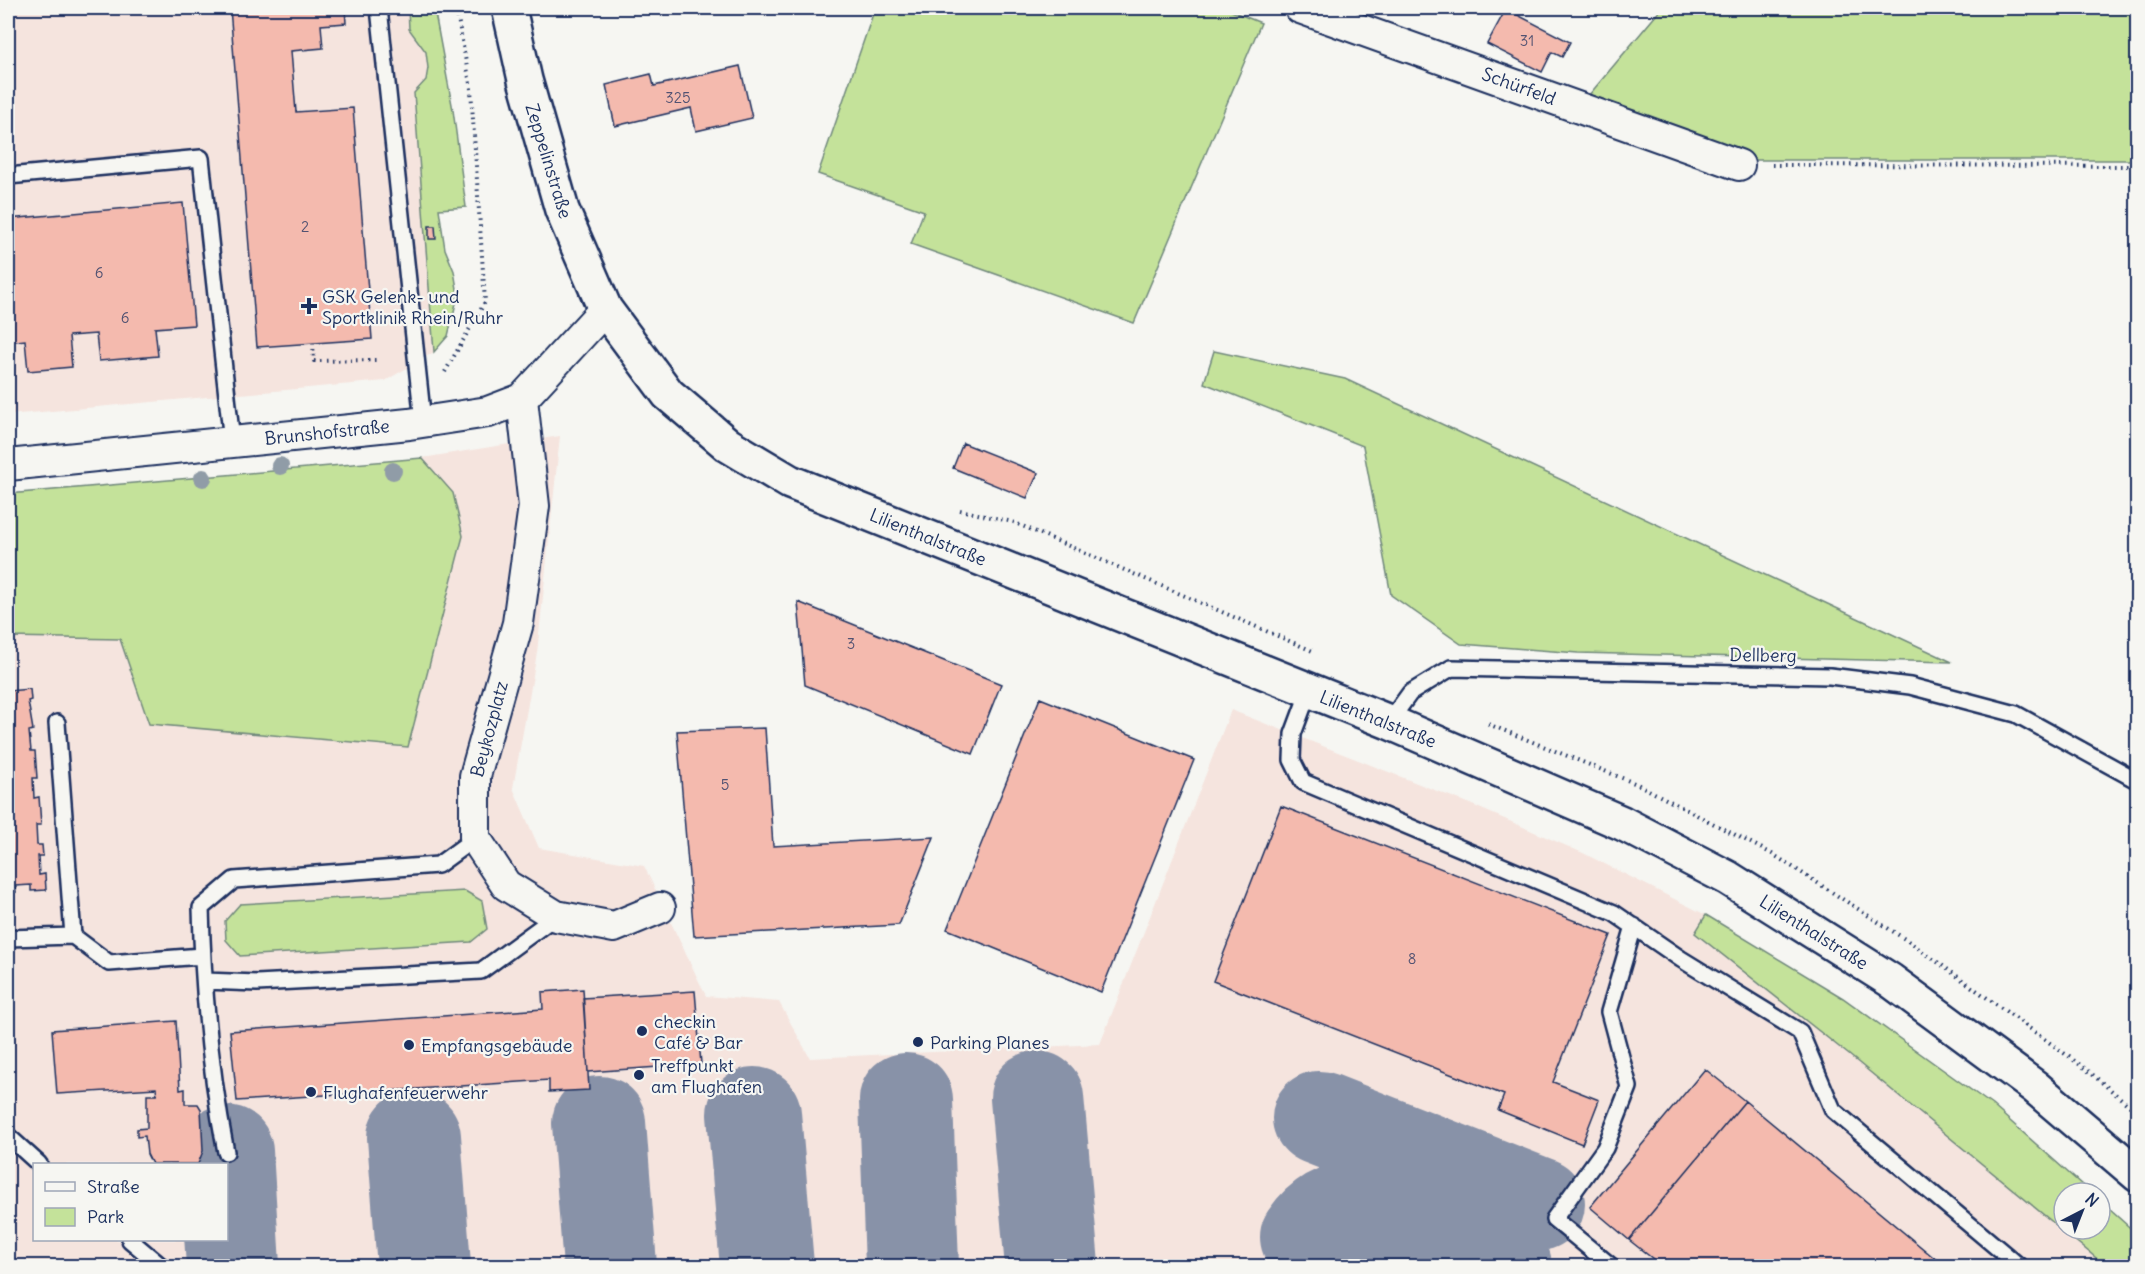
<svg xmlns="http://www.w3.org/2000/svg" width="2145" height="1274" font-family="Delius,sans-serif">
  <rect width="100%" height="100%" fill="#f6f6f2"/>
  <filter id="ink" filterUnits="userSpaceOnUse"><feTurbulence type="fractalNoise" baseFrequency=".0167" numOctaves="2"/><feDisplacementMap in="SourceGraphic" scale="12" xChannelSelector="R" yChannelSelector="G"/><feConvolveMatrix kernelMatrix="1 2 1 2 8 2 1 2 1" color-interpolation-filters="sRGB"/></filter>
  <g filter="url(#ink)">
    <!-- built -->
    <path fill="#f5e4de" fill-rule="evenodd" d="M 8,8 L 408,8 L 409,29 L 426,52 L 428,68 L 426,80 L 414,93 L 434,352 L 385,381 L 8,415 Z
      M 560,436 L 537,653 L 513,788 L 539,848 L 644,866 L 706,996 L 779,1002 L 810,1058 L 1100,1044 L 1231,710 L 1470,804 L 1583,853 L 1706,915 L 1843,998 L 1992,1106 L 2091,1193 L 2064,1193 L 2064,1229 L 2100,1229 L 2100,1201 L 2138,1234 L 2137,1266 L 8,1266 L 8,494 L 422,458 ZM 34,1164 L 226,1164 L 226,1240 L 34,1240 Z"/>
    <!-- green -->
    <path fill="#c4e29a" stroke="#70887c" stroke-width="1.5" d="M 408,8 L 434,8 L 453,110 L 466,207 L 439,209 L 445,249 L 454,271 L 458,295 L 448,336 L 434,352 L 414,93 L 426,80 L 428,68 L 426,52 L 409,29 Z
      M 875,8 L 1224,8 L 1261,23 L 1134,323 L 911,244 L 924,211 L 818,174 Z
      M 1662,8 L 2137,8 L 2137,160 L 1746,160 L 1584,101 Z
      M 1214,351 L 1345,379 L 1952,662 L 1578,653 L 1461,644 L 1391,595 L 1363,446 L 1204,383 Z
      M 422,458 L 453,493 L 463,536 L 408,747 L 149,724 L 120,639 L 8,637 L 8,494 Z
      M 465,891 L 482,901 L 487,929 L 471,942 L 240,956 L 226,940 L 225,921 L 240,904 Z
      M 1706,915 L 1843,998 L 1992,1105 L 2091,1193 L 2064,1193 L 2064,1229 L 2100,1229 L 2100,1201 L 2137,1234 L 2137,1266 L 2106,1266 L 1848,1054 L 1695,933 Z"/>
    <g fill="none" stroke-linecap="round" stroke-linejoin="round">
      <!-- taxiway -->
      <path stroke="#8892a8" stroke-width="94" d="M 1037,1098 L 1052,1266
        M 906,1100 L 912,1266
        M 754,1114 L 767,1266
        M 1319,1118 L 1538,1204
        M 599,1123 L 610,1266
        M 414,1137 L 424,1266
        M 226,1152 L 233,1266
        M 1307,1237 C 1320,1218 1334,1209 1357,1208 L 1505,1266"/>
    </g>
    <!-- building -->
    <path fill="#f4baae" stroke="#1b2f5e" stroke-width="1.5" d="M 230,8 L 345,8 L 346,23 L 321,25 L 323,48 L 291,51 L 296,112 L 353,108 L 372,339 L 257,347 Z
      M 1506,9 L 1570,42 L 1562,57 L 1552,52 L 1542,72 L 1487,44 Z
      M 740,66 L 752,118 L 696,131 L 691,108 L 615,126 L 606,85 L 651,74 L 654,86 Z
      M 183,203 L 194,325 L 155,328 L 158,356 L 99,361 L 96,334 L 69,336 L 72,367 L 28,371 L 25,340 L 8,342 L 8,219 Z
      M 429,226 L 435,226 L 436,239 L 429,239 Z
      M 963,443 L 1038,473 L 1027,498 L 953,468 Z
      M 798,602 L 1001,684 L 973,754 L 805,685 Z
      M 30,689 L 31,700 L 28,701 L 33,730 L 29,731 L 31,751 L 35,751 L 37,778 L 33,778 L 34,798 L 39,797 L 41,825 L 36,825 L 37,845 L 42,845 L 43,856 L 38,856 L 39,875 L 45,874 L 46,890 L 31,891 L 31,885 L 15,886 L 16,892 L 8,893 L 8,691 Z
      M 1040,698 L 1194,760 L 1101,992 L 947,929 Z
      M 765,728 L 773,846 L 934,837 L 899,925 L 694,936 L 677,731 Z
      M 1281,806 L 1611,935 L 1553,1082 L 1599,1100 L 1582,1144 L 1498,1110 L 1504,1095 L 1213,981 Z
      M 583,989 L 589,1090 L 549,1092 L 549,1080 L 237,1101 L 230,1031 L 543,1009 L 542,992 Z
      M 695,991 L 701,1064 L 588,1072 L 583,998 Z
      M 176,1021 L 180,1090 L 185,1089 L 185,1104 L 198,1104 L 201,1109 L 203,1151 L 198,1164 L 152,1164 L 147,1154 L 145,1136 L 137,1137 L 137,1129 L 147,1128 L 147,1095 L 157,1095 L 156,1088 L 57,1094 L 52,1030 Z
      M 1705,1069 L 1745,1101 L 1629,1240 L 1590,1207 Z
      M 1745,1101 L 1944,1266 L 1662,1266 L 1629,1240 Z"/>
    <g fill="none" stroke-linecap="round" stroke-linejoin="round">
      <defs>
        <path id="lane" d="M 379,8 L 423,422
          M 8,176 L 201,158 L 232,442
          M 1309,691 L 1293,734 L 1292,760 L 1303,782 L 1614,913 L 1681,959 L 1800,1032 L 1833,1110 L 2019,1266
          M 1389,722 L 1410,693 L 1451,668 L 1830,676 L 1910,686 L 2016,714 L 2138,781
          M 57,723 L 73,936
          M 8,938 L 73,936 L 109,963 L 202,956
          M 205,981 L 257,983 L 481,971 L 556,916
          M 8,1136 L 39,1164
          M 226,1152 C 210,1072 203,989 201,908 L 234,880 L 438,865 L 475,838
          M 130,1240 L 161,1266
          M 1611,1266 L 1554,1219 L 1605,1148 L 1629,1087 L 1609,1012 L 1634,926"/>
        <path id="street" d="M 1300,8 L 1739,165
          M 522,399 L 534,506 L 518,623 L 475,776 L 475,838 L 506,885 L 556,916 L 614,927 L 660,908
          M 8,465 L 409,424 L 488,412 L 522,399 L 605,309"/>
        <path id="secondary" d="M 509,8 L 525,80 L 562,210 L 605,309 L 668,394 L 728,445 L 790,482 L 1389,722 L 1622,823 L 1728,878 L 1890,980 L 2035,1087 L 2138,1175"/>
      </defs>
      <!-- lane casing -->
      <use href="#lane" stroke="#1b2f5e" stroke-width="20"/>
      <!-- street casing -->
      <use href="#street" stroke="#1b2f5e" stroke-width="34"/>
      <!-- secondary casing -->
      <use href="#secondary" stroke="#1b2f5e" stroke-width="38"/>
      <!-- path -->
      <path stroke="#1b2f5e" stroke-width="4" stroke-dasharray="1.5 4.5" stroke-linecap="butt" d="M 1772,165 L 2138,166
        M 313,343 L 314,361 L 379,360
        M 445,372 L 485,302 L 471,89 L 456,8
        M 960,510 L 1013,522 L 1315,652
        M 1488,724 L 1637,784 L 1774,855 L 1911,943 L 2086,1069 L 2138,1113"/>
      <!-- lane -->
      <use href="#lane" stroke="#f6f6f2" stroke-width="15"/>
      <!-- street -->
      <use href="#street" stroke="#f6f6f2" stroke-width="30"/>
      <!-- secondary -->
      <use href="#secondary" stroke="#f6f6f2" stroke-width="33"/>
    </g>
    <!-- trees -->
    <g fill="#909ca7">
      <circle cx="280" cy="466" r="9"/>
      <circle cx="393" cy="471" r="9"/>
      <circle cx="203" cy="478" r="9"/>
    </g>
  </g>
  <!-- markers -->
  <g fill="#1b2f5e" stroke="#f6f6f2" stroke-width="2">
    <path d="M306 297h6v6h6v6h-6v6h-6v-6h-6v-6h6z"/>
    <circle cx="642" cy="1031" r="6"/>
    <circle cx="918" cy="1042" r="6"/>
    <circle cx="409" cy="1045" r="6"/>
    <circle cx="639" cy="1075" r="6"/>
    <circle cx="311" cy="1092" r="6"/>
  </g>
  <g text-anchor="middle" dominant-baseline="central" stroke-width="4.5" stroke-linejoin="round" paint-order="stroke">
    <!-- number labels -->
    <g font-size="15" fill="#515272">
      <text x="1527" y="40">31</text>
      <text x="678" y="97">325</text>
      <text x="305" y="226">2</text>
      <text x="99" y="272">6</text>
      <text x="125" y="317">6</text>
      <text x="851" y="643">3</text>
      <text x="725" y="784">5</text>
      <text x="1412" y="958">8</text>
    </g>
    <!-- street labels -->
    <g font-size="18" fill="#1b2f5e" stroke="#f6f6f2">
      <text transform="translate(1519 86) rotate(20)">Schürfeld</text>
      <text transform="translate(549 161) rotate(73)">Zeppelinstraße</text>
      <text transform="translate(327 432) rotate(-6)">Brunshofstraße</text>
      <text transform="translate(928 537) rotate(22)">Lilienthalstraße</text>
      <text transform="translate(1763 655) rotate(1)">Dellberg</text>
      <text transform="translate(1378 719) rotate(22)">Lilienthalstraße</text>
      <text transform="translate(489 729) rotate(-75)">Beykozplatz</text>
      <text transform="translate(1814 932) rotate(32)">Lilienthalstraße</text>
    </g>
    <!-- poi labels -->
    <g font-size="18" fill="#1b2f5e" stroke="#f6f6f2" text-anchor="start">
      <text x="322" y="296">GSK Gelenk- und<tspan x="322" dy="21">Sportklinik Rhein/Ruhr</tspan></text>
      <text x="654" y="1021">checkin<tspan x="654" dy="21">Café &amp; Bar</tspan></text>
      <text x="930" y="1042">Parking Planes</text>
      <text x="421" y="1045">Empfangsgebäude</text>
      <text x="651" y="1065">Treffpunkt<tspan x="651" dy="21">am Flughafen</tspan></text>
      <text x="323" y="1092">Flughafenfeuerwehr</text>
    </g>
  </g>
  <!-- margin -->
  <rect width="2145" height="1274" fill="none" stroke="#f6f6f2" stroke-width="30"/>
  <rect x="15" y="15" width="2115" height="1244" fill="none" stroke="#1b2f5e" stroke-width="2" filter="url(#ink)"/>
  <!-- legend -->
  <rect x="33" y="1163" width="195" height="78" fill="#f6f6f2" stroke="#9ea6b7" stroke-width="1.5"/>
  <rect x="45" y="1182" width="30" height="9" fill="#f6f6f2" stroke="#9ea6b7" stroke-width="1.5"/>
  <text x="87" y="1193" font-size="18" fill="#1b2f5e">Straße</text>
  <rect x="45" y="1208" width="30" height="18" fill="#c4e29a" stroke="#9ea6b7" stroke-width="1.5"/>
  <text x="87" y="1223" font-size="18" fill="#1b2f5e">Park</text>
  <!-- north arrow -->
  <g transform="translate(2082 1211) rotate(42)"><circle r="28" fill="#f6f6f2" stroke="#9ea6b7" stroke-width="1.5"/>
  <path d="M0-4.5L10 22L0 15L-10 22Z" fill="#1b2f5e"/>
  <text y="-9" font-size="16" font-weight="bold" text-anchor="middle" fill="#1b2f5e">N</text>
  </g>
</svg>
